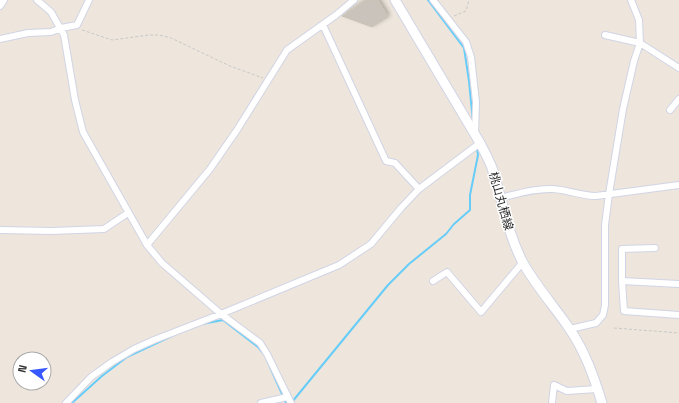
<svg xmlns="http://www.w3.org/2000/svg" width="679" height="403" font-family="'Space Grotesk','Noto Sans JP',sans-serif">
  <defs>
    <filter id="shadow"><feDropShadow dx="2" dy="-2" stdDeviation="2" flood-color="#0004"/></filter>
  </defs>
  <rect width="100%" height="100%" fill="#eee6dc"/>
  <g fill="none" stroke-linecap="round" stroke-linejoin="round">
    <!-- stream -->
    <path stroke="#67cdf8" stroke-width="2" d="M 428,0 L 464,48 L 469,81 L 473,122
      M 202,324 L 223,320 L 258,347 L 263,353
      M 266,358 L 286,403
      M 292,402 L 388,285 L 409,264 L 446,234 L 454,224 L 470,210 L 470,195 L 478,155 L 477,148
      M 72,403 L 102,376 L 127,357 L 174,335"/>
  </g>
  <!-- building -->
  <path fill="#c9c3bb" stroke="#c9c3b5" filter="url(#shadow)" d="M 367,0 L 378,0 L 388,17 L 372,27 L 342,16 Z"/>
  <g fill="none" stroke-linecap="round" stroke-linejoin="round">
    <defs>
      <path id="street" d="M 37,0 L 51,12 L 64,35 L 75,100 L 83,132 L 147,245 L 162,263 L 221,314 L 260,343 L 267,354 L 291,403
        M 433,0 L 466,42 L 471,57 L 476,102 L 475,134
        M 0,6 L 4,0
        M 323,25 L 386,161 L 395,163 L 419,189
        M 605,35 L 640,43 L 679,68
        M 0,39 L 28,33 L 51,32 L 61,28 L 77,25 L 89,0
        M 670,110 L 679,99
        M 500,198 C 517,194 535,188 553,189 C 568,190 581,196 596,196 L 679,185
        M 0,230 L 51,231 L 104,229 L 128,213
        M 147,245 L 210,169 L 237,130 L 287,50 L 336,15 L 354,0
        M 433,281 L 447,272 L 481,312 L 523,262
        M 622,281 L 622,249 L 655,248
        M 679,284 L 622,281 L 624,311 L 679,315
        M 570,329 L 596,323 L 603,315 L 605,305 L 605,225 L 609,194 L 623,109 L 634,61 L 640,43 L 639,20 L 631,0
        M 66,403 L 91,377 L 112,362 L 134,349 L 154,340 L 221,314 L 339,265 L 371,244 L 401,208 L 419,189 L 480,143
        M 261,403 L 287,397
        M 552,403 L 554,385 L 567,391 L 597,389"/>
      <path id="secondary" d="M 395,0 L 480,143 C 484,151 489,160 492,168 C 502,199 507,231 522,261 C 535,285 554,306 569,328 C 585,351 594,377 602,403"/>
    </defs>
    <!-- street casing -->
    <use href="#street" stroke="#d1d4e5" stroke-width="8"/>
    <!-- secondary casing -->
    <use href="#secondary" stroke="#d1d4e5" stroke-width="11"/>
    <!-- path -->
    <path stroke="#c8c8c8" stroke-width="1" stroke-dasharray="3 2" stroke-linecap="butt" d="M 454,16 L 466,11 L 469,0
      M 82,30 L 112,40 L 149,35 L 159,35 L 171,38 L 230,66 L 263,78
      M 614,328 L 679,333"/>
    <!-- street -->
    <use href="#street" stroke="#fff" stroke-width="6"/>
    <!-- secondary -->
    <use href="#secondary" stroke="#fff" stroke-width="9"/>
  </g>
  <g text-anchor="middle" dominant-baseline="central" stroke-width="3" stroke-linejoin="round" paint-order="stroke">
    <!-- street labels -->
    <g font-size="12" fill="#2b2b2b" stroke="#fff">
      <text transform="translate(501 201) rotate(74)">桃山丸栖線</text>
    </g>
  </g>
  <!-- north arrow -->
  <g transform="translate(32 371) rotate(284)"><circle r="19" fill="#ffffff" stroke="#aaaaaa"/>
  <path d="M0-3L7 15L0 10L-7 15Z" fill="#3757ff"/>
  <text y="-6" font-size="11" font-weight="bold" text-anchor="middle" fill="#2b2b2b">N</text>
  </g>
</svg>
